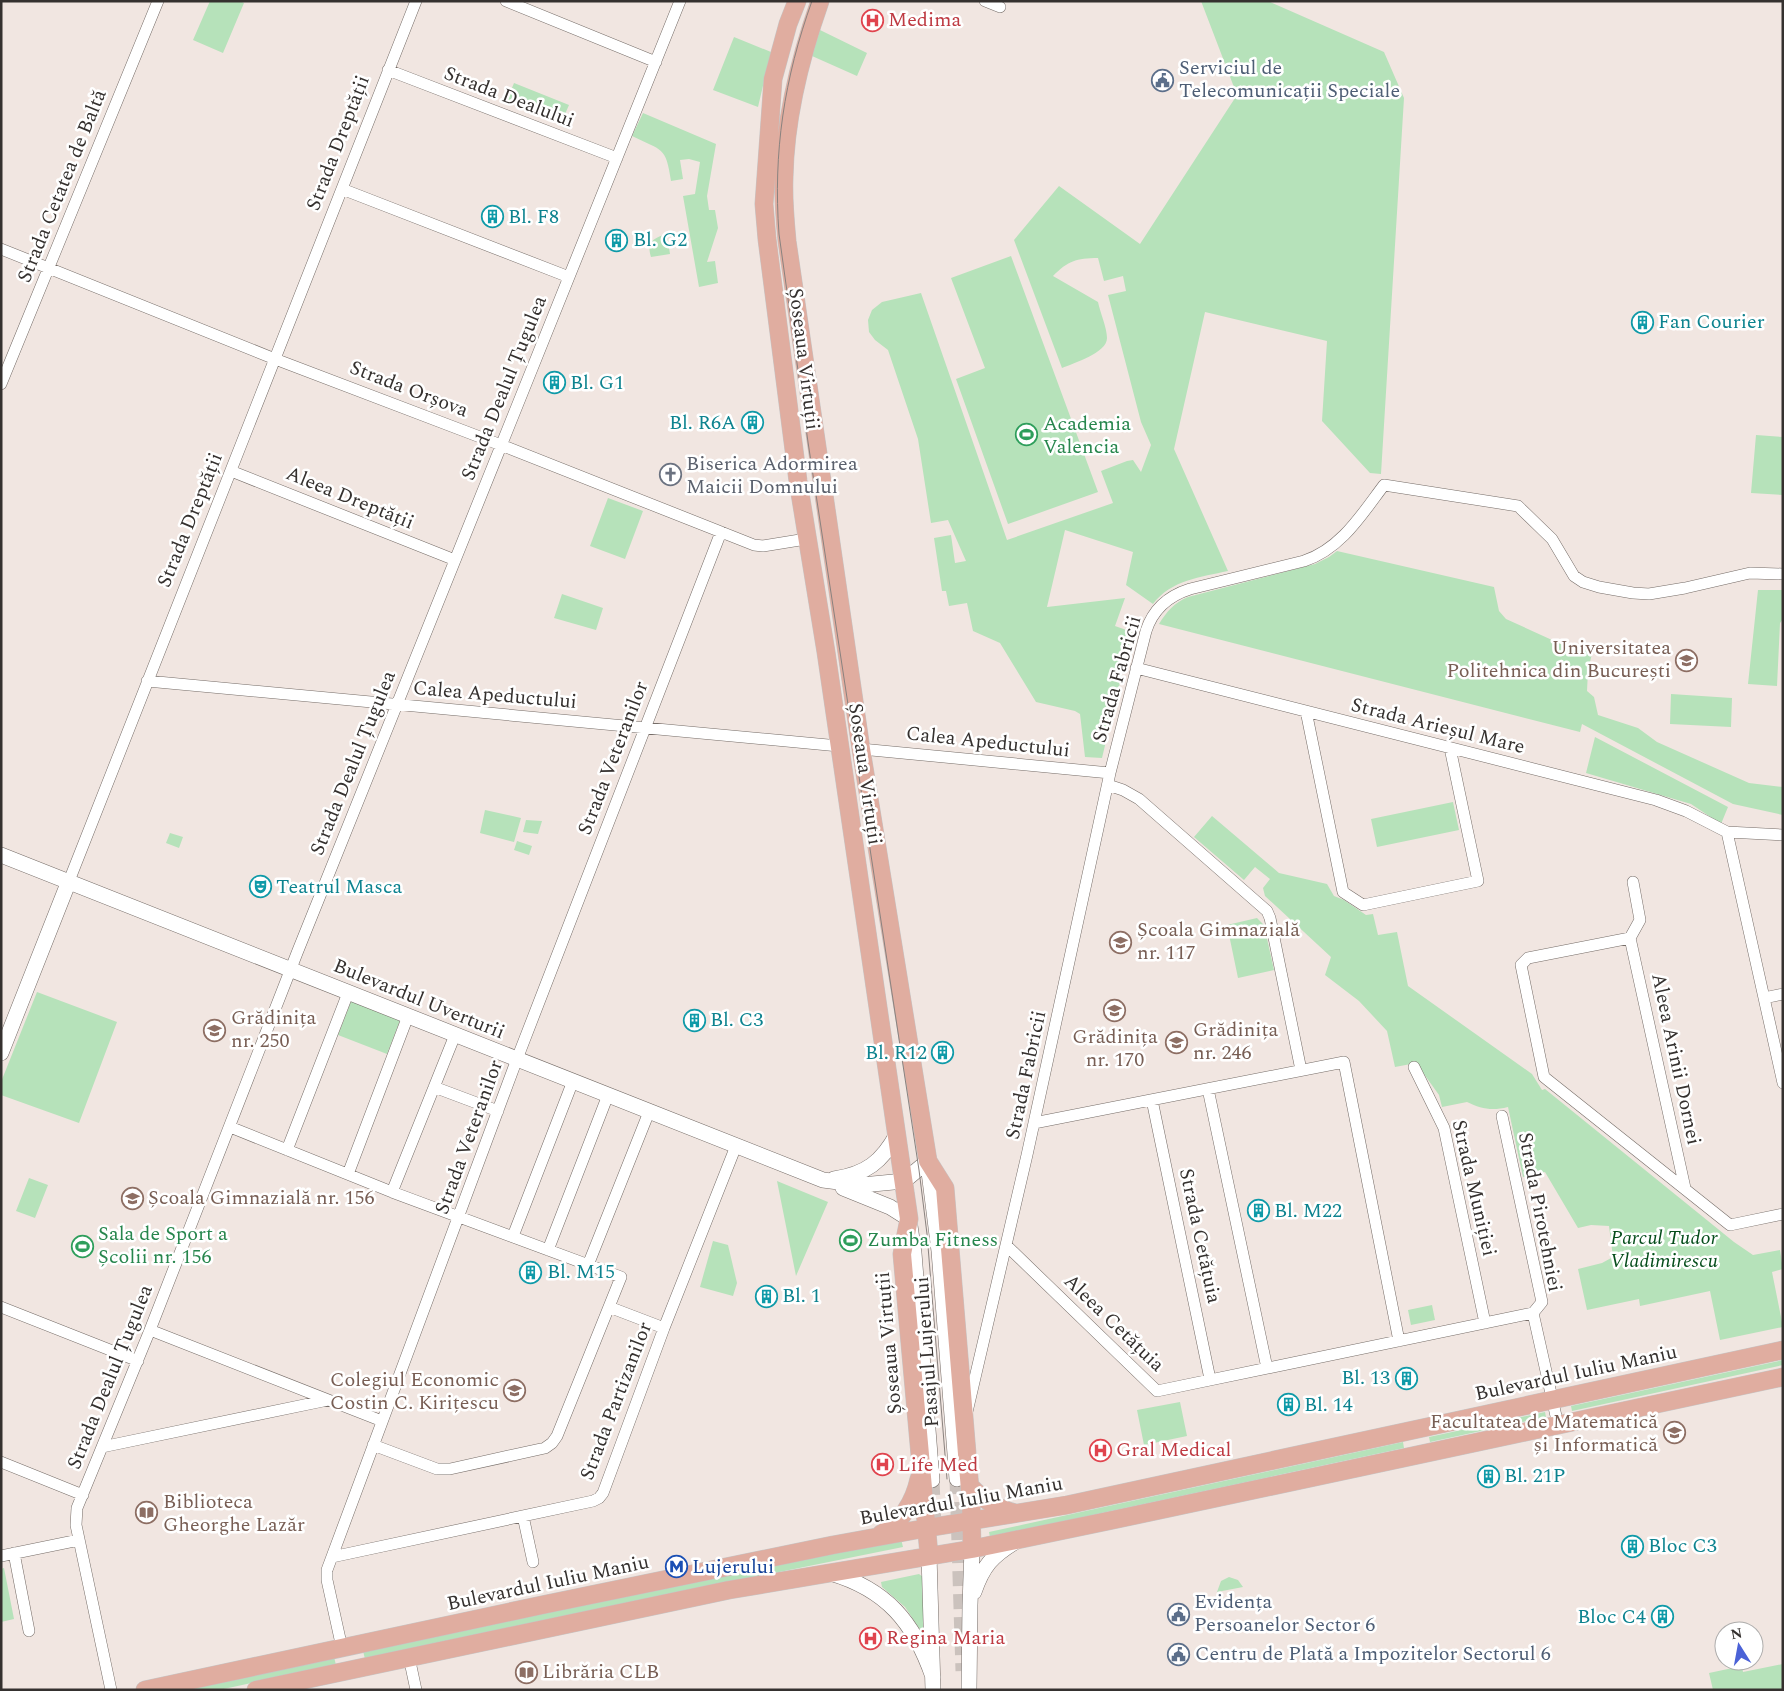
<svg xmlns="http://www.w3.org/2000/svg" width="1784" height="1691" font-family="Spectral,serif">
  <rect width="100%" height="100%" fill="#f1e6e1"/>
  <!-- green -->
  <path fill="#b6e2ba" d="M 210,1 L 240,1 L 244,3 L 223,53 L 193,40 Z
    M 1201,1 L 1268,1 L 1384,52 L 1404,98 L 1381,474 L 1370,473 L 1322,421 L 1327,341 L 1205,312 L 1174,449 L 1228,571 C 1201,577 1171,580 1153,604 L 1126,585 L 1133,552 L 1065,530 L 1047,607 L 1125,598 L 1115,626 L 1132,632 L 1102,758 L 1085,757 L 1080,714 L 1075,711 L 1036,702 L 1000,643 L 973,631 L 967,603 L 949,606 L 946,591 L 942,591 L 934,538 L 951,535 L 955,563 L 966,561 L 948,520 L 931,523 L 918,439 L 888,350 L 875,340 L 869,332 L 868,320 L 872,310 L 882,302 L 921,293 L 1007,540 L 1113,503 L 1101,471 L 1127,461 L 1133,460 L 1141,472 L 1151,445 L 1141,422 L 1108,295 L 1126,291 L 1123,276 L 1104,281 L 1098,258 C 1076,258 1068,261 1053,276 L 1098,302 C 1100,312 1107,328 1107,338 C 1107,353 1074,363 1062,368 L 1014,240 L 1059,186 L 1140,244 L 1237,95 Z
    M 820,30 L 867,53 L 857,76 L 812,56 Z
    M 734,37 L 771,52 L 758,107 L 713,90 Z
    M 514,83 L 569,105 L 562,121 L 507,100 Z
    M 643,113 L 716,144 L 707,196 L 709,210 L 715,210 L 718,228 L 707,262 L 715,261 L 718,283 L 699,287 L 683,196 L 695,194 L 700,162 L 689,159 L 680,160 L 683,179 L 671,181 C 666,146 662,151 632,136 Z
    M 667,234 L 670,254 L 651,257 C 646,241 654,238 667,234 Z
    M 1011,256 L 1098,492 L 1008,524 L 956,379 L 985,368 L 951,278 Z
    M 1756,435 L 1783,437 L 1783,495 L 1751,493 Z
    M 608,498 L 643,511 L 625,559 L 590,546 Z
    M 1337,551 L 1494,587 L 1499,611 L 1506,619 L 1563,645 L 1593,649 L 1588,671 L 1587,691 L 1594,697 L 1598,715 L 1638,728 L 1657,742 L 1749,783 L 1783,787 L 1783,815 L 1733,804 L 1582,724 L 1580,732 L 1159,624 C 1167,611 1174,603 1188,597 L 1315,564 L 1329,557 Z
    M 1758,590 L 1783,590 L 1783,619 L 1780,623 L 1777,686 L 1748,684 Z
    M 562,594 L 603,608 L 596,630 L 554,618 Z
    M 1671,694 L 1732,698 L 1731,727 L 1670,724 Z
    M 1595,737 L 1728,807 L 1721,824 L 1691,804 L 1586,773 Z
    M 1453,802 L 1459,830 L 1377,847 L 1371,819 Z
    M 485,810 L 521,818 L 514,842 L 480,833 Z
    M 1212,816 L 1279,873 L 1327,884 L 1334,896 L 1344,900 L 1366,915 L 1373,914 L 1378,935 L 1397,932 L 1408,986 L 1532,1074 L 1542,1090 L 1545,1089 L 1734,1242 L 1753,1255 L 1780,1250 L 1783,1269 L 1772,1272 L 1783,1327 L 1720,1340 L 1710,1291 L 1640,1306 L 1639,1299 L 1587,1310 L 1578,1269 L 1602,1263 L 1613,1257 L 1609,1226 L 1591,1225 L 1578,1228 L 1545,1172 L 1523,1177 L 1508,1107 C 1492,1111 1481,1109 1467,1102 L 1442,1107 L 1439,1095 L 1416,1063 L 1395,1067 L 1387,1031 L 1359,1001 L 1325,975 L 1331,957 L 1265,896 L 1263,888 L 1270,879 L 1255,867 L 1244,880 L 1194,837 Z
    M 526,820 L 542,821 L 538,834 L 523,832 Z
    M 170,833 L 183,837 L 179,848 L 166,843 Z
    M 517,841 L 532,846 L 529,855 L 514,850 Z
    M 1257,918 L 1264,925 L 1274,970 L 1238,978 L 1227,925 Z
    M 37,992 L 117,1022 L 79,1123 L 1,1095 L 1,1082 Z
    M 352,999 L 401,1018 L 387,1054 L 338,1035 Z
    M 29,1178 L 48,1185 L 35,1218 L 16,1211 Z
    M 777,1181 L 828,1202 L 796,1276 Z
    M 713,1241 L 728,1245 L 737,1283 L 733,1296 L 700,1287 Z
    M 1432,1305 L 1435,1320 L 1411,1325 L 1408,1310 Z
    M 1783,1360 L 1783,1365 L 1572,1411 L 1571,1406 Z
    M 1180,1402 L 1187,1436 L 1144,1445 L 1137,1410 Z
    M 1545,1412 L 1546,1417 L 1430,1442 L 1429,1437 Z
    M 1403,1442 L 1404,1448 L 990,1537 L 989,1532 Z
    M 901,1539 L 903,1547 L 636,1601 L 365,1659 L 363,1651 L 635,1593 Z
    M 4,1568 L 14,1619 L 1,1622 L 1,1569 Z
    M 919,1574 L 923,1577 L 928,1633 L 923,1634 L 905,1607 L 882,1587 L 881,1582 Z
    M 1229,1577 L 1238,1580 L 1243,1587 L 1217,1592 L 1221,1581 Z
    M 334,1657 L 336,1665 L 219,1690 L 181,1690 Z
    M 1783,1664 L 1783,1690 L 1713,1690 L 1709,1673 L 1742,1666 L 1743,1672 Z"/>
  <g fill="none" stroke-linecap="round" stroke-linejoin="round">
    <!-- secondary-tunnel -->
    <path stroke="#cbc2bd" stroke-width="15" stroke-dasharray="15 8" stroke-linecap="butt" d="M 957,1479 L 963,1671
      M 932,1480 L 934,1526"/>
    <defs>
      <path id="street" d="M 506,1 L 656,62
        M 985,1 L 1000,7
        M 388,70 L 617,158
        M 342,189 L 569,277
        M 1,249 L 275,359 L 501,445 L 754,545 L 763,546 L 806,539
        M 1,384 L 158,1
        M 231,471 L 455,560
        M 1136,668 L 1656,800 L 1686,811 L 1727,832 L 1783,835
        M 147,681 L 839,746
        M 1306,711 L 1343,892 L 1363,905 L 1478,881 L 1450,748
        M 861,749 L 1110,773
        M 1108,785 L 1123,790 L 1139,799 L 1267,911 L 1270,918 L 1301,1070
        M 1727,832 L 1783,1083
        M 69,881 L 416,1
        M 1633,882 L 1640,920 L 1630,938 L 1685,1188
        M 1630,938 L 1528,958 L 1521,965 L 1544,1077 L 1730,1225 L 1783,1214
        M 1764,998 L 1783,994
        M 1414,1067 L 1444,1128 L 1485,1323
        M 434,1087 L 498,1111
        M 1208,1089 L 1267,1368
        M 1152,1100 L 1210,1379
        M 1502,1116 L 1542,1302 L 1533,1313
        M 1034,1123 L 1344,1062 L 1399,1341
        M 230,1127 L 392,1192 L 621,1277 L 557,1436 L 552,1443 L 545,1448 L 450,1469 L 437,1469 L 373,1445
        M 287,1150 L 348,993
        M 348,1174 L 408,1016
        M 392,1192 L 455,1035
        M 513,1236 L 573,1081
        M 1007,1246 L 1157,1391 L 1533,1313
        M 548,1250 L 608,1095
        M 588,1265 L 649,1112
        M 1,1307 L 138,1361
        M 609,1307 L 664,1328
        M 1533,1313 L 1558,1425
        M 150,1330 L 382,1421
        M 967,1412 L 1027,1155 L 1110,773 L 1146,631 C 1153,609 1168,596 1190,589 L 1304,561 C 1341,549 1362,514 1384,485 L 1518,506 L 1552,539 L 1574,576 L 1583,582 L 1599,587 L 1633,593 L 1649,594 L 1685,588 L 1750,573 L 1783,574
        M 102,1447 L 328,1400
        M 1,1462 L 83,1495
        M 523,1516 L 533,1562
        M 14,1553 L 29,1631
        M 1,1556 L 79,1540
        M 332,1557 L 593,1501 L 599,1498 L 603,1493 L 664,1328 L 736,1146
        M 342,1648 L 327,1580 L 327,1570 L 517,1059 L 721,532
        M 409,1657 L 416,1690
        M 111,1690 L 76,1525 L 77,1508 L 150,1330 L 297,953 L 680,1"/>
      <path id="secondary" d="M 1,855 L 823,1180 L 862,1185 L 904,1181 L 928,1161
        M 1,1053 L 69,881
        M 928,1164 L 939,1251 L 957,1479
        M 834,1179 C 866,1174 882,1162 897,1134
        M 843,1188 L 890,1207 L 909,1219 L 914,1253 L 932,1480
        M 929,1555 L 933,1690
        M 830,1573 C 886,1589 914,1622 933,1677
        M 974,1592 C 983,1566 992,1556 1015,1542
        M 969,1690 L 970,1605 L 972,1549"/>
      <path id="primary" d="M 797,1 L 788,24 L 773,79 L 764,204 L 767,239 L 798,481 L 826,652 L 909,1219 L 902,1254 L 929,1555
        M 820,1 C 800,58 785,117 784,177 C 783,198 785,220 787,241 L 861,749 L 928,1161 L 945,1188 L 971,1502 L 972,1549
        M 970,1486 C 983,1500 996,1508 1015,1513
        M 881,1534 C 901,1522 914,1502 919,1479
        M 145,1690 L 542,1605 L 833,1545 L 927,1528 L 1067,1505 L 1783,1350
        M 256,1690 L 729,1590 L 972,1549 L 1108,1521 L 1783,1377"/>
    </defs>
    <!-- street casing -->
    <use href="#street" stroke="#756c67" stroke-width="12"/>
    <!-- secondary casing -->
    <use href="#secondary" stroke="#756c67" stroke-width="16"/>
    <!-- primary casing -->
    <use href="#primary" stroke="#c6c5c5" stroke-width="19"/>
    <!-- street -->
    <use href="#street" stroke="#fff" stroke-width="11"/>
    <!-- secondary -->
    <use href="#secondary" stroke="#fff" stroke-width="15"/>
    <!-- primary -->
    <use href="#primary" stroke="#e0ada0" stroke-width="18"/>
    <!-- tram -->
    <path stroke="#89827f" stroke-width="1" d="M 812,1 C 784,79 773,152 779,234 L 808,442 L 919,1170 L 927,1234 L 947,1479"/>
  </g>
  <!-- icons -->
  <defs>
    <symbol id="hospital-ring" viewBox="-11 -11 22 22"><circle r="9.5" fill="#fff" stroke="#e0444e" stroke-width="1.5"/><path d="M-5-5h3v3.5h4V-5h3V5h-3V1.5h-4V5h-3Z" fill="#e0444e"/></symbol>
    <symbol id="civic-ring" viewBox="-11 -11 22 22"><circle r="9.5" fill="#fff" stroke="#5c6f8a" stroke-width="1.5"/><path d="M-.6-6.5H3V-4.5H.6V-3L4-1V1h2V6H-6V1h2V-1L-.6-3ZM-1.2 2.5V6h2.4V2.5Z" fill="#5c6f8a"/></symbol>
    <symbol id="building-ring" viewBox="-11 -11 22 22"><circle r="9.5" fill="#fff" stroke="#0f9aa8" stroke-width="1.5"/><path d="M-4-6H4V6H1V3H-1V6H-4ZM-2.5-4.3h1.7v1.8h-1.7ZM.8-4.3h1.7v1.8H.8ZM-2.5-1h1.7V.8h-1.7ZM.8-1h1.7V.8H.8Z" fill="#0f9aa8"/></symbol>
    <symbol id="stadium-ring" viewBox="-11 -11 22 22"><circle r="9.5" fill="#fff" stroke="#2e9e5b" stroke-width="1.5"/><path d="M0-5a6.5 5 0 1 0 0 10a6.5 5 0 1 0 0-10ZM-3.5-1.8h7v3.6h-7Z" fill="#2e9e5b"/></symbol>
    <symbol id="church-ring" viewBox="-11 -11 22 22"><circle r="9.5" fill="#fff" stroke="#6b7280" stroke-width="1.5"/><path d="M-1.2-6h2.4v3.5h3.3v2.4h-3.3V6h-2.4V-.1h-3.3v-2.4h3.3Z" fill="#6b7280"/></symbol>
    <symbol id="university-ring" viewBox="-11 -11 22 22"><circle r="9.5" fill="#fff" stroke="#8d6e63" stroke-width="1.5"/><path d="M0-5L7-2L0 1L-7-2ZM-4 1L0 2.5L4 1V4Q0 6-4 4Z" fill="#8d6e63"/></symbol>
    <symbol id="theatre-ring" viewBox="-11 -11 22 22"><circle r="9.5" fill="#fff" stroke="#0f9aa8" stroke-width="1.5"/><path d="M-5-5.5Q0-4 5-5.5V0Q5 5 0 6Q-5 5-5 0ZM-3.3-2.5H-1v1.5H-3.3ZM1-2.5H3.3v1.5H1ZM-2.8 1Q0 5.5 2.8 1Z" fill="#0f9aa8"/></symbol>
    <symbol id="school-ring" viewBox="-11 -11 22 22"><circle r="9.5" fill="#fff" stroke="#8d6e63" stroke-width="1.5"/><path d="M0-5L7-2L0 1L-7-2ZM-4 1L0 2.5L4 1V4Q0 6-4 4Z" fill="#8d6e63"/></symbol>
    <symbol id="library-ring" viewBox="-11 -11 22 22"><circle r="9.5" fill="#fff" stroke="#8d6e63" stroke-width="1.5"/><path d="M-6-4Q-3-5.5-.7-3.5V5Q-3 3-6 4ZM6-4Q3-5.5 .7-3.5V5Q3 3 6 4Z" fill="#8d6e63"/></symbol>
    <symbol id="metro-ring" viewBox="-11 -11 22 22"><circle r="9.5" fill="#fff" stroke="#1a4fb4" stroke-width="1.5"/><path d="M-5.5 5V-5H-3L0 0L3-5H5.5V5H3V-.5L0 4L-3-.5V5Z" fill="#1a4fb4"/></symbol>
  </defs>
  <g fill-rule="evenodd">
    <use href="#hospital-ring" x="860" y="8" width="25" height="25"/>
    <use href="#civic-ring" x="1150" y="68" width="25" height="25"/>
    <use href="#building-ring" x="480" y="204" width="25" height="25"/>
    <use href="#building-ring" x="604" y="228" width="25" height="25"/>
    <use href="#building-ring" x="1630" y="310" width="25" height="25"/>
    <use href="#building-ring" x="542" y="370" width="25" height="25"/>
    <use href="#building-ring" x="740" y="410" width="25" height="25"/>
    <use href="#stadium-ring" x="1014" y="422" width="25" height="25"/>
    <use href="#church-ring" x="658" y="462" width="25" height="25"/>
    <use href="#university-ring" x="1674" y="648" width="25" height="25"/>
    <use href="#theatre-ring" x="248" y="874" width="25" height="25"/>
    <use href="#school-ring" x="1108" y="930" width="25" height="25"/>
    <use href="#school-ring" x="1102" y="998" width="25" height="25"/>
    <use href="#building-ring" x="682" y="1008" width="25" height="25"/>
    <use href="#school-ring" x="202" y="1018" width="25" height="25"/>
    <use href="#school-ring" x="1164" y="1030" width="25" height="25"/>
    <use href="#building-ring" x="930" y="1040" width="25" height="25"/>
    <use href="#school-ring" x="120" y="1186" width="25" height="25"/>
    <use href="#building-ring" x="1246" y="1198" width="25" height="25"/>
    <use href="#stadium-ring" x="838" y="1228" width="25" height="25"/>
    <use href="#stadium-ring" x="70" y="1234" width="25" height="25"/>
    <use href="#building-ring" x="518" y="1260" width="25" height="25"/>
    <use href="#building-ring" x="754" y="1284" width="25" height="25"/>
    <use href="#building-ring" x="1394" y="1366" width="25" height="25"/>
    <use href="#school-ring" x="502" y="1378" width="25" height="25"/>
    <use href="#building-ring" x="1276" y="1392" width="25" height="25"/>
    <use href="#university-ring" x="1662" y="1420" width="25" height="25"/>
    <use href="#hospital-ring" x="1088" y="1438" width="25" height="25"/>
    <use href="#hospital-ring" x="870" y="1452" width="25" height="25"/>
    <use href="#building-ring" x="1476" y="1464" width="25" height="25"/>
    <use href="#library-ring" x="134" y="1500" width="25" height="25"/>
    <use href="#building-ring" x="1620" y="1534" width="25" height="25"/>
    <use href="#metro-ring" x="664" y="1554" width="25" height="25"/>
    <use href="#civic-ring" x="1166" y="1602" width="25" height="25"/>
    <use href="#building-ring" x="1650" y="1604" width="25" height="25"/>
    <use href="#hospital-ring" x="858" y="1626" width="25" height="25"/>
    <use href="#civic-ring" x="1166" y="1642" width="25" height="25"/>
    <use href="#library-ring" x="514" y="1660" width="25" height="25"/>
  </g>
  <g text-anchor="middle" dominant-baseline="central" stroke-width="5" stroke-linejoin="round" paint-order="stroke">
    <!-- health labels -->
    <g font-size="20" fill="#be3a42" stroke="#fff" text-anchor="start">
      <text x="888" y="20">Medima</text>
      <text x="1116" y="1450">Gral Medical</text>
      <text x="898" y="1465">Life Med</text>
      <text x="886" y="1638">Regina Maria</text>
    </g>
    <!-- service labels -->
    <g font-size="20" fill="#4e5e75" stroke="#fff" text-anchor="start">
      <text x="1179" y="68">Serviciul de<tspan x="1179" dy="23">Telecomunicații Speciale</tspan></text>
      <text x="1194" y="1602">Evidența<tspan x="1194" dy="23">Persoanelor Sector 6</tspan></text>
      <text x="1195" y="1654">Centru de Plată a Impozitelor Sectorul 6</text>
    </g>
    <!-- street labels -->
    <g font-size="20" fill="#35312f" stroke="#fff">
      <text transform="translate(509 97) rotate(21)">Strada Dealului</text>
      <text transform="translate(338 143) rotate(-69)">Strada Dreptății</text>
      <text transform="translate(62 186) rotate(-68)">Strada Cetatea de Baltă</text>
      <text transform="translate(804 359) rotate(83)">Șoseaua Virtuții</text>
      <text transform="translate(504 388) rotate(-68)">Strada Dealul Țugulea</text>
      <text transform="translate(409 389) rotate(21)">Strada Orșova</text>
      <text transform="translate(350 498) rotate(22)">Aleea Dreptății</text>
      <text transform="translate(190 520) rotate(-68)">Strada Dreptății</text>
      <text transform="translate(1117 679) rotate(-74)">Strada Fabricii</text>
      <text transform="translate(495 695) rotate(5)">Calea Apeductului</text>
      <text transform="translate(1438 726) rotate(14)">Strada Arieșul Mare</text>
      <text transform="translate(988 742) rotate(6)">Calea Apeductului</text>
      <text transform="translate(613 758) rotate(-69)">Strada Veteranilor</text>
      <text transform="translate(353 763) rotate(-68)">Strada Dealul Țugulea</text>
      <text transform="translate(865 774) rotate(82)">Șoseaua Virtuții</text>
      <text transform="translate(419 999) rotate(22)">Bulevardul Uverturii</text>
      <text transform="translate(1676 1059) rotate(78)">Aleea Arinii Dornei</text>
      <text transform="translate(1026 1075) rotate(-78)">Strada Fabricii</text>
      <text transform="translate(469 1137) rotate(-70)">Strada Veteranilor</text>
      <text transform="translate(1474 1188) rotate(77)">Strada Muniției</text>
      <text transform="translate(1540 1212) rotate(79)">Strada Pirotehniei</text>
      <text transform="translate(1200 1236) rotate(78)">Strada Cetățuia</text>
      <text transform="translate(1114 1323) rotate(44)">Aleea Cetățuia</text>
      <text transform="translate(889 1343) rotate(-95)">Șoseaua Virtuții</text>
      <text transform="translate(927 1352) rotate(-94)">Pasajul Lujerului</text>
      <text transform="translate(1576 1373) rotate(-12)">Bulevardul Iuliu Maniu</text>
      <text transform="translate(110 1377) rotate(-68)">Strada Dealul Țugulea</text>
      <text transform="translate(616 1401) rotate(-69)">Strada Partizanilor</text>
      <text transform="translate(961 1501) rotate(-10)">Bulevardul Iuliu Maniu</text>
      <text transform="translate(548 1583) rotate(-12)">Bulevardul Iuliu Maniu</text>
    </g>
    <!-- culture labels -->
    <g font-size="20" fill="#0d838f" stroke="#fff" text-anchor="start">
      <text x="508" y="217">Bl. F8</text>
      <text x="633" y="240">Bl. G2</text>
      <text x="1658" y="322">Fan Courier</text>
      <text x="570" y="383">Bl. G1</text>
      <text x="736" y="423" text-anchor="end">Bl. R6A</text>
      <text x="276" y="887">Teatrul Masca</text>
      <text x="710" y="1020">Bl. C3</text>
      <text x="927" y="1053" text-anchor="end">Bl. R12</text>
      <text x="1274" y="1211">Bl. M22</text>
      <text x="547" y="1272">Bl. M15</text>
      <text x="782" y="1296">Bl. 1</text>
      <text x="1390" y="1378" text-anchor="end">Bl. 13</text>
      <text x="1304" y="1405">Bl. 14</text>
      <text x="1504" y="1476">Bl. 21P</text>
      <text x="1648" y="1546">Bloc C3</text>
      <text x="1646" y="1617" text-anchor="end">Bloc C4</text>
    </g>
    <!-- leisure labels -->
    <g font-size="20" fill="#27864d" stroke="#fff" text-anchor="start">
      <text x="1043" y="424">Academia<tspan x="1043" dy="23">Valencia</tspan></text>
      <text x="98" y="1234">Sala de Sport a<tspan x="98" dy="23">Școlii nr. 156</tspan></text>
      <text x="867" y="1240">Zumba Fitness</text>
    </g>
    <!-- worship labels -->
    <g font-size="20" fill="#5b616d" stroke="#fff" text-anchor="start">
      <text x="686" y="464">Biserica Adormirea<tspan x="686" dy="23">Maicii Domnului</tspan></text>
    </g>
    <!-- education labels -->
    <g font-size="20" fill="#785e54" stroke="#fff" text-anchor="start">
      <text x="1671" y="648" text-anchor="end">Universitatea<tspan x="1671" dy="23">Politehnica din București</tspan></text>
      <text x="1137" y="930">Școala Gimnazială<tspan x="1137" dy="23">nr. 117</tspan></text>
      <text x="231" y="1018">Grădinița<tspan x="231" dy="23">nr. 250</tspan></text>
      <text x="1193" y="1030">Grădinița<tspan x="1193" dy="23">nr. 246</tspan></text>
      <text x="1115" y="1037" text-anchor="middle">Grădinița<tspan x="1115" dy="23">nr. 170</tspan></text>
      <text x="148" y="1198">Școala Gimnazială nr. 156</text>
      <text x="499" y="1380" text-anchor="end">Colegiul Economic<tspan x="499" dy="23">Costin C. Kirițescu</tspan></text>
      <text x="1658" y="1422" text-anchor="end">Facultatea de Matematică<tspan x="1658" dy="23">și Informatică</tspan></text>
      <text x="163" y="1502">Biblioteca<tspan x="163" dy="23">Gheorghe Lazăr</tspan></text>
      <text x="542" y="1672">Librăria CLB</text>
    </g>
    <!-- park labels -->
    <g font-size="20" font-style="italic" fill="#054d1b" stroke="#fff">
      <text x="1664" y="1238">Parcul Tudor<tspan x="1664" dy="23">Vladimirescu</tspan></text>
    </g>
    <!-- transit labels -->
    <g font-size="20" fill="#164399" stroke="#fff" text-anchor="start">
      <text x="692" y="1567">Lujerului</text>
    </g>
  </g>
  <!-- border -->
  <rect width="1784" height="1691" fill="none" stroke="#35312f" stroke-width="5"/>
  <!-- north arrow -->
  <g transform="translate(1739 1646) rotate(349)"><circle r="24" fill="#ffffff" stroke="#aeadac"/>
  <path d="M0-4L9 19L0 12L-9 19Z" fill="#4b62d7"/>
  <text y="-8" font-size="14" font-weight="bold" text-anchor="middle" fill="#35312f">N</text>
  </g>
</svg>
